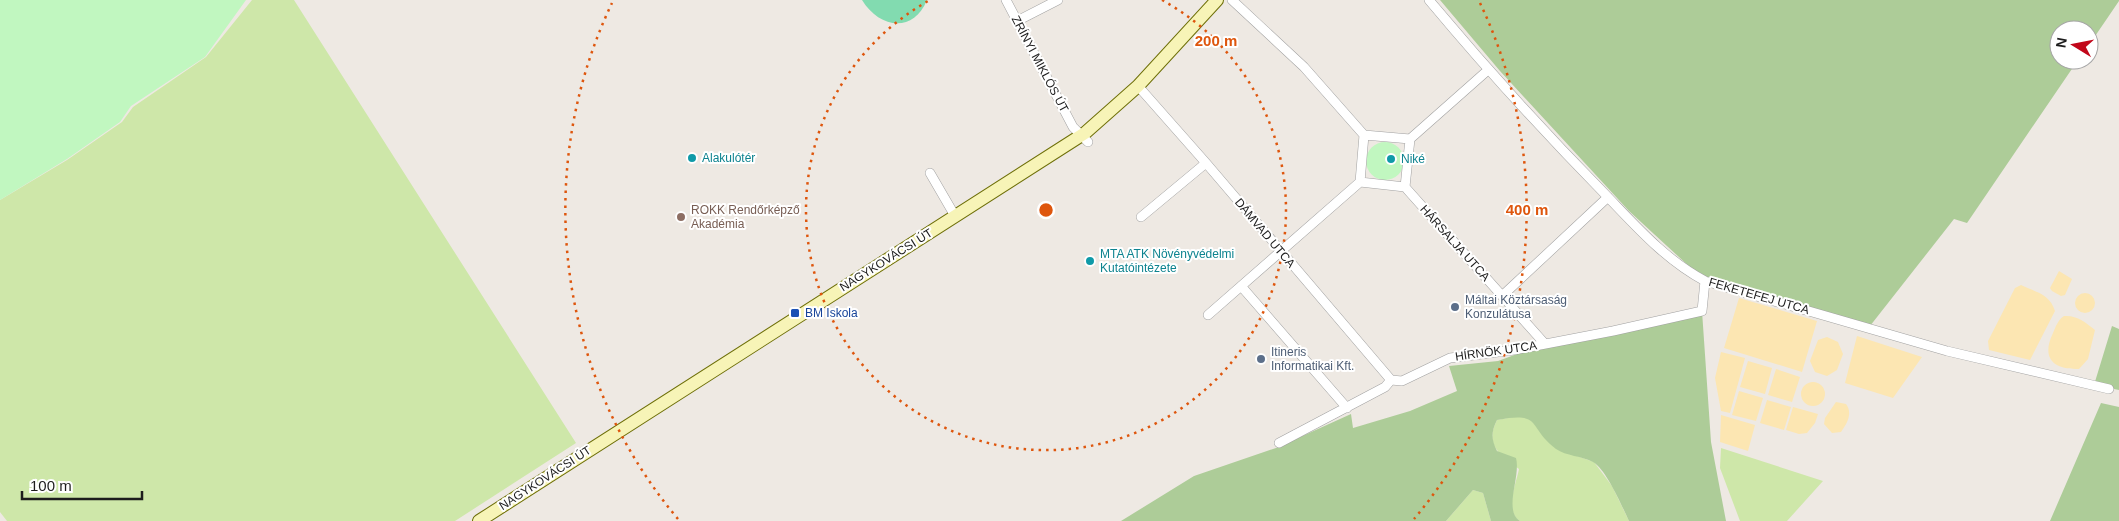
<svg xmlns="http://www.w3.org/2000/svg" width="2119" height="521" font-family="Helvetica,sans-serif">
  <rect width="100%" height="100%" fill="#eee9e3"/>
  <!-- grass -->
  <path fill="#cee7a9" d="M 252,0 L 294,0 L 576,443 L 455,521 L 7,521 L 0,512 L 0,200 L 67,160 L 122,122 L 133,107 L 206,57 Z
    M 1518,416 L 1529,418 L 1557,449 L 1594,462 L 1612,486 L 1629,521 L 1520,521 C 1504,511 1516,484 1519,469 C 1500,454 1484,446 1497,420 Z
    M 1721,448 L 1823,481 L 1787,521 L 1740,521 L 1720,468 Z
    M 1473,490 L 1483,493 L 1491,521 L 1446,521 Z"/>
  <!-- forest -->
  <path fill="#adcc98" d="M 1440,0 L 2119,0 L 2119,1 L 2089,45 L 2089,30 L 2059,30 L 2059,60 L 2078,60 L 1967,223 L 1954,219 L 1870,326 L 1705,281 L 1629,211 L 1500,71 Z
    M 1702,311 L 1711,442 L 1726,521 L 1629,521 C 1622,506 1606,469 1593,462 C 1582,456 1566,456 1556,449 C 1527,427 1543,411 1497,420 C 1491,432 1491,439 1497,451 L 1516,458 C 1521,477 1503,510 1520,521 L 1491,521 L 1483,493 L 1473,490 L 1446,521 L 1121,521 L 1194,476 L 1276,448 L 1351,414 L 1353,428 L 1410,411 L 1457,391 L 1449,366 L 1498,361 L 1545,344 Z
    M 2112,326 L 2119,329 L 2119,390 L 2094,385 Z
    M 2101,403 L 2119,407 L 2119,521 L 2050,521 Z"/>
  <!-- sand -->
  <path fill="#fce6b2" d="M 2059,271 L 2072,279 L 2065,295 L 2061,296 L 2052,291 L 2050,288 Z
    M 2021,285 C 2036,292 2050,294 2055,311 L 2030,360 L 1989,350 L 1988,341 L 2015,288 Z
    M2075 303a10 10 0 1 1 20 0a10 10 0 1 1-20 0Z
    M 1739,298 L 1817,321 L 1802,372 L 1724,348 Z
    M 2064,316 C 2077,315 2085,322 2095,330 L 2088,359 L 2079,369 C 2053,370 2041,358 2053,333 C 2056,326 2058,320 2064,316 Z
    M 1857,336 L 1922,357 L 1893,398 L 1845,383 Z
    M 1827,337 L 1838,342 L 1843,354 L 1837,370 L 1827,376 L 1815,372 L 1810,361 L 1818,340 Z
    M 1721,352 L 1745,358 L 1730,413 L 1721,411 L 1715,378 Z
    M 1748,361 L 1772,368 L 1765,394 L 1740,387 Z
    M 1776,369 L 1800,377 L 1792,402 L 1768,395 Z
    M1801 394a12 12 0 1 1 24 0a12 12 0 1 1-24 0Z
    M 1739,391 L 1763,398 L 1756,421 L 1732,415 Z
    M 1767,400 L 1791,407 L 1784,430 L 1760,423 Z
    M 1836,402 L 1846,404 C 1853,413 1847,424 1841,432 L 1832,433 L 1824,424 L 1825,418 Z
    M 1793,407 L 1818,414 L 1815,423 L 1807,433 L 1799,434 L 1786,430 Z
    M 1721,415 L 1755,425 L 1748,451 L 1720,442 Z"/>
  <!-- park -->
  <path fill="#c1f7c0" d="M 0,0 L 246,0 L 205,57 L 131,106 L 120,122 L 67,159 L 0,200 Z
    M1366 161a19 19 0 1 1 38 0a19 19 0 1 1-38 0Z"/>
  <!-- pitch -->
  <path fill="#82dbb0" d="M 862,0 L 927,0 C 913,34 879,28 862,0 Z"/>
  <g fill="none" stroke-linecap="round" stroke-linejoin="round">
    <defs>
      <path id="street" d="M 1006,0 L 1073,127 L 1088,142
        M 1232,0 L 1304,67 L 1364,135
        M 1429,0 C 1485,67 1542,130 1603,192 C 1635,225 1664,259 1705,281 L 1947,351 L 2109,389
        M 1017,21 L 1058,0
        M 1138,86 L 1206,163 L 1391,380
        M 1364,135 L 1410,139 L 1405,187
        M 1410,139 L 1488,70
        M 930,173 L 955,216
        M 1360,182 L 1364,135
        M 1360,182 L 1405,187
        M 1405,187 L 1545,344
        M 1141,217 L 1206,163
        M 1241,286 L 1347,408
        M 1502,296 L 1608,197
        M 1208,315 L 1360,182
        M 1279,443 L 1385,387 L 1391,380 L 1402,381 L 1450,358 L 1514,350 L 1613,331 L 1702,311 L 1705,281"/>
      <path id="secondary" d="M 479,521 L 1085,133 L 1138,86 L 1217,0"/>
    </defs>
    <!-- street casing -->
    <use href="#street" stroke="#a1a1a1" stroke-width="10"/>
    <!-- secondary casing -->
    <use href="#secondary" stroke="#6e6f08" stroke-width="14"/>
    <!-- street -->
    <use href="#street" stroke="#fff" stroke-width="9"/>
    <!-- secondary -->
    <use href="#secondary" stroke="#f7f4b7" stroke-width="12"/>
  </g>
  <!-- distance rings -->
  <g fill="none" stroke="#de560d" stroke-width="2.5" stroke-dasharray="2.5 5">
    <path d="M1162 0A240 240 0 1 1 930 0"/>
    <path d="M678 519A481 481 0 0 1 612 3M1480 3A481 481 0 0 1 1414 519"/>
  </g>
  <!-- markers -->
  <g fill="#0f9aa8" stroke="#fff" stroke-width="2">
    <circle cx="692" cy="158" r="5"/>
    <circle cx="1391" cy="159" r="5"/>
    <circle cx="1090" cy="261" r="5"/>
  </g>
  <circle fill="#8d6e63" stroke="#fff" stroke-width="2" cx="681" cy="217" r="5"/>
  <g fill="#5c6f8a" stroke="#fff" stroke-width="2">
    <circle cx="1455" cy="307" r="5"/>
    <circle cx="1261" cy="359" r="5"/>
  </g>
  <rect fill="#1a4fb4" stroke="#fff" stroke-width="2" x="790" y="308" width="10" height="10" rx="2.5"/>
  <g text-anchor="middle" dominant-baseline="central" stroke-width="4" stroke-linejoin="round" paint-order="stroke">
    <!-- street labels -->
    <g font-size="12" fill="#1d1d1d" stroke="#fff">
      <text transform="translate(1040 64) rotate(62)">ZRÍNYI MIKLÓS ÚT</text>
      <text transform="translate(1265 233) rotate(50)">DÁMVAD UTCA</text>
      <text transform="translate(1455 243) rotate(48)">HÁRSALJA UTCA</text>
      <text transform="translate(886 260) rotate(-32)">NAGYKOVÁCSI ÚT</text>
      <text transform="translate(1759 296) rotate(16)">FEKETEFEJ UTCA</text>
      <text transform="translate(1496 351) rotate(-8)">HÍRNÖK UTCA</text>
      <text transform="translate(545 478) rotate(-33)">NAGYKOVÁCSI ÚT</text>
    </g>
    <!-- culture labels -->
    <g font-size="12" fill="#0d838f" stroke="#fff" text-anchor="start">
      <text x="702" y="158">Alakulótér</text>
      <text x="1401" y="159">Niké</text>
      <text x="1100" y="254">MTA ATK Növényvédelmi<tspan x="1100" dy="14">Kutatóintézete</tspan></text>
    </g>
    <!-- education labels -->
    <g font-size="12" fill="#785e54" stroke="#fff" text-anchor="start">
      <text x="691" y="210">ROKK Rendőrképző<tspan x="691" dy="14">Akadémia</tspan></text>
    </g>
    <!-- service labels -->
    <g font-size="12" fill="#4e5e75" stroke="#fff" text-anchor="start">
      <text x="1465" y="300">Máltai Köztársaság<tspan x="1465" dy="14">Konzulátusa</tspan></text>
      <text x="1271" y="352">Itineris<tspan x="1271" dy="14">Informatikai Kft.</tspan></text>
    </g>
    <!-- transit labels -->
    <g font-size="12" fill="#164399" stroke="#fff" text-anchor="start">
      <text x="805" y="313">BM Iskola</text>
    </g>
  </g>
  <circle cx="1046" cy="210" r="8" fill="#de560d" stroke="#fff" stroke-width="2.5"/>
  <g font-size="15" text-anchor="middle" font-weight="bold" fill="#de560d" stroke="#fff" stroke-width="4" stroke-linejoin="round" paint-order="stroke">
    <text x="1216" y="46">200 m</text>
    <text x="1527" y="215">400 m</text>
  </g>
  <!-- north arrow -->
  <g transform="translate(2074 45) rotate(280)"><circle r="24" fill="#ffffff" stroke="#a5a5a5"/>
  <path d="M0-4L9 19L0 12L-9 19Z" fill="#c2071a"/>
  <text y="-8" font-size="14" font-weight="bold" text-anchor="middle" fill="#1d1d1d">N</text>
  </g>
  <!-- scale -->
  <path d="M22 491v8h120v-8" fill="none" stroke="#1d1d1d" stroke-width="2.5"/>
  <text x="30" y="491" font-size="15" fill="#1d1d1d" stroke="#ffffff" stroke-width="4" paint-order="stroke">100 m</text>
</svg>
